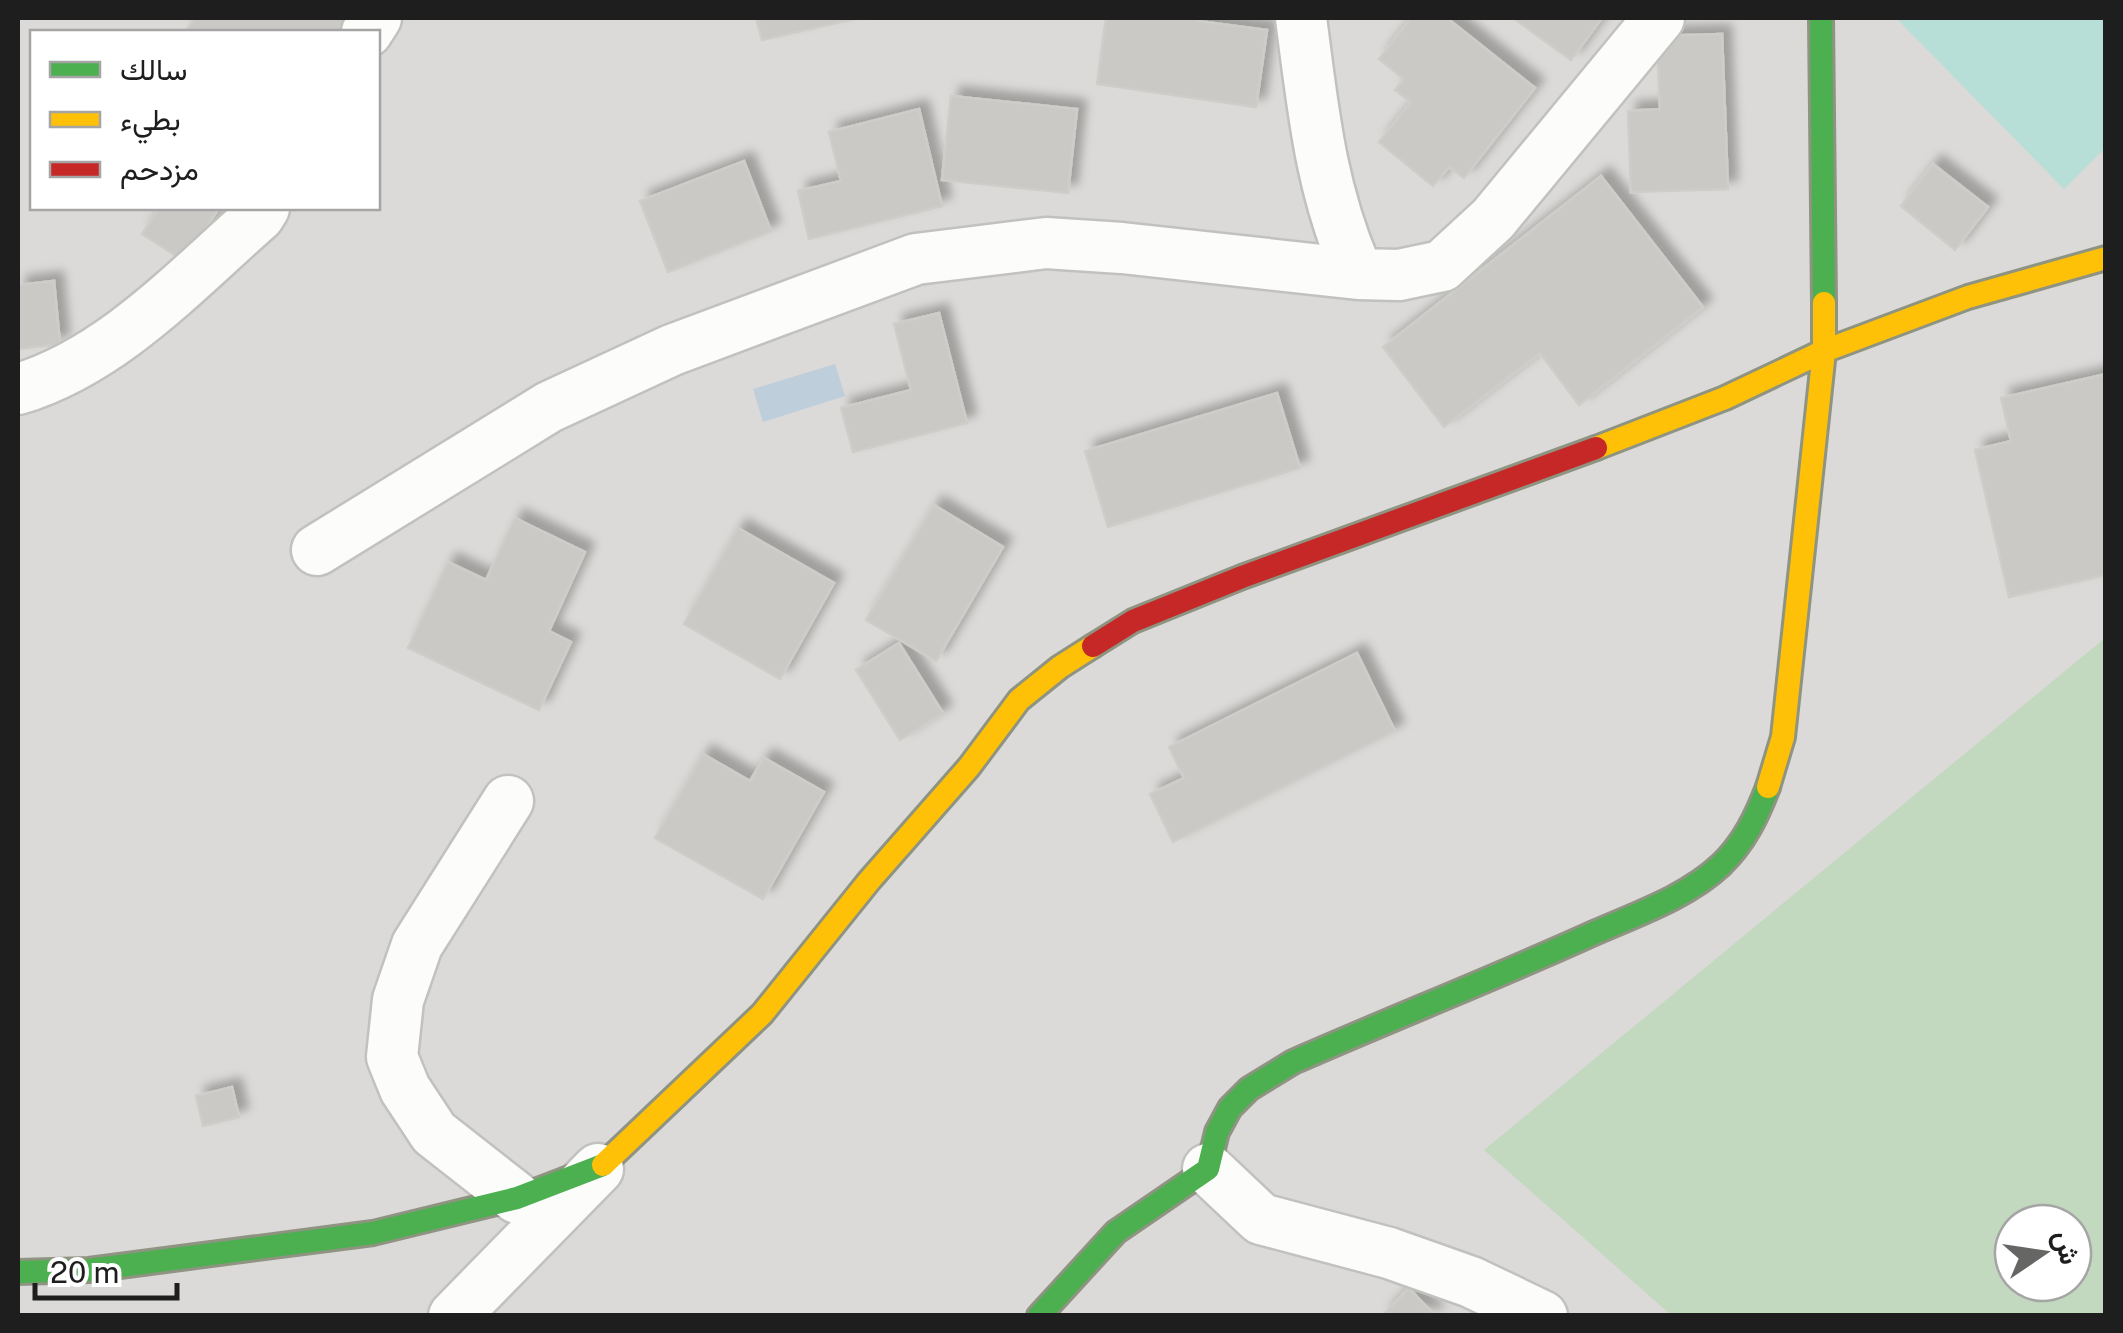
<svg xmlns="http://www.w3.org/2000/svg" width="2123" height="1333" font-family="'Public Sans',Vazirmatn,sans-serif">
  <defs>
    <filter id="shadow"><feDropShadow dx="9" dy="-9" stdDeviation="5" flood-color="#0004"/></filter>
  </defs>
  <rect width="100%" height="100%" fill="#ebebe7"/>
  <!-- residential -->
  <path fill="#dbdad8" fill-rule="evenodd" d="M 18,18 L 2105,18 L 2105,1315 L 18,1315 ZM 32,32 L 378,32 L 378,208 L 32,208 ZM 2013,1223 L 2073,1223 L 2073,1283 L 2013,1283 Z"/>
  <!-- forest -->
  <path fill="#c2d8bf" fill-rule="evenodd" d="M 2105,638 L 2105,1315 L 1671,1315 L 1484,1150 ZM 2013,1223 L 2073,1223 L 2073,1283 L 2013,1283 Z"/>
  <!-- pitch -->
  <path fill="#b7ded7" d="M 1896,18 L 2105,18 L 2105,148 L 2064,189 Z"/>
  <!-- water -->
  <path fill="#becedb" d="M 835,364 L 845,396 L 763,422 L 753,389 Z"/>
  <!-- building -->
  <path fill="#cac9c6" stroke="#cecdc9" stroke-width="2.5" filter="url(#shadow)" d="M 195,18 L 360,18 L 362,32 L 185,32 Z
    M 756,18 L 858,18 L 762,40 Z
    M 1106,18 L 1199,18 L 1198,21 L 1267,30 L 1256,107 L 1097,84 Z
    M 1411,18 L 1447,18 L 1535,88 L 1464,178 L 1449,167 L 1433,186 L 1379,142 L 1411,102 L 1395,90 L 1404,79 L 1379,59 Z
    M 1513,18 L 1602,18 L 1571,60 Z
    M 1722,34 L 1728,189 L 1631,192 L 1628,111 L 1660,109 L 1657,36 Z
    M 951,96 L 1077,109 L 1068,193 L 942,180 Z
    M 919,109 L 942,206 L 809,239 L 798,191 L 841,181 L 829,132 Z
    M 744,161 L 771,231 L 668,272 L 640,201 Z
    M 1933,164 L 1988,207 L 1955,250 L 1901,206 Z
    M 1601,176 L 1703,307 L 1579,405 L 1540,353 L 1444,427 L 1383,347 Z
    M 160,208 L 219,208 L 184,261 L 142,234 Z
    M 54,281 L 60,344 L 18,349 L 18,285 Z
    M 939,313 L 967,423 L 853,452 L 841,408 L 911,390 L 894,324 Z
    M 2106,374 L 2106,575 L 2009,597 L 1975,450 L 2011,441 L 2001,398 Z
    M 1277,393 L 1300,468 L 1108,527 L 1085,451 Z
    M 934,505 L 1003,547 L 936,661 L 866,620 Z
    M 515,518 L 585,552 L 549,631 L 571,642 L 539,710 L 408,648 L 448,562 L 486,580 Z
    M 738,528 L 834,583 L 780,679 L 684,624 Z
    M 899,643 L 943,713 L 900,740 L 856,670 Z
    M 1357,653 L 1395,731 L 1173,842 L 1150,794 L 1184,778 L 1169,747 Z
    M 703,754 L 750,781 L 764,758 L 824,792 L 763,899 L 655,838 Z
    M 232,1087 L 239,1117 L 203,1126 L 196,1096 Z
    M 1409,1288 L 1435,1316 L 1382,1316 Z"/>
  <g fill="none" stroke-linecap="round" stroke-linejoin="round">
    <defs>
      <path id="street" d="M 1301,18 C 1313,108 1320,189 1358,274 L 1399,275 L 1442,266 L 1493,219 L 1659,18
        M 367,32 L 376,18
        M 18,389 C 112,361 186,280 259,216 L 264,208
        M 317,550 L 549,407 L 672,350 L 916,259 L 1046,243 L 1122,248 L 1358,274
        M 508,801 L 417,945 L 398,1000 L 392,1057 L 405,1089 L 434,1133 L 517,1198
        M 1208,1169 L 1261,1219 L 1389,1253 L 1471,1282 L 1542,1316
        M 454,1316 L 598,1169"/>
      <path id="fast" d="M 1821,18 L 1824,303
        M 18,1272 L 89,1270 L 373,1233 L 517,1198 L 603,1165
        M 1039,1316 L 1116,1232 L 1208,1169 L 1217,1132 L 1230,1108 L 1249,1089 L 1293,1062 C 1393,1018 1495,978 1594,933 C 1637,914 1687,897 1721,865 C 1744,843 1757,816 1768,787"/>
      <path id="slow" d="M 1596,448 L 1725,398 L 1824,351 L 1968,297 L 2106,258
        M 1768,787 L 1783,737 L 1824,351 L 1824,303
        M 603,1165 L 762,1014 L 869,881 L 969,767 L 1019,700 L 1060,667 L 1093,646"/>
      <path id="jam" d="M 1093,646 L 1133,621 L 1242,577 L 1596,448"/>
    </defs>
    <!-- street casing -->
    <use href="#street" stroke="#c1c1bf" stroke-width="55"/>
    <!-- fast casing -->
    <use href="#fast" stroke="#8e9481" stroke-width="28"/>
    <!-- slow casing -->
    <use href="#slow" stroke="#8e9481" stroke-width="28"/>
    <!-- jam casing -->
    <use href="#jam" stroke="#8e9481" stroke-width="28"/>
    <!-- street -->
    <use href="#street" stroke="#fcfcfb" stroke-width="50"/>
    <!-- fast -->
    <use href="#fast" stroke="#4caf50" stroke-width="22"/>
    <!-- slow -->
    <use href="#slow" stroke="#ffc107" stroke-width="22"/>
    <!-- jam -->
    <use href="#jam" stroke="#c62828" stroke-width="22"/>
  </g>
  <!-- border -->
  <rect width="2123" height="1333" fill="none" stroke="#1e1e1e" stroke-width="40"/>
  <!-- legend -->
  <rect x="30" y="30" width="350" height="180" fill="#ffffff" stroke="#a5a5a5" stroke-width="2.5"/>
  <rect x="50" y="62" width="50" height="15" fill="#4caf50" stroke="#a5a5a5" stroke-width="2.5"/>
  <text x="120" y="80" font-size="30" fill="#1e1e1e">سالك</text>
  <rect x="50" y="112" width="50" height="15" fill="#ffc107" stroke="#a5a5a5" stroke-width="2.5"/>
  <text x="120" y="130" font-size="30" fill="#1e1e1e">بطيء</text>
  <rect x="50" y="162" width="50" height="15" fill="#c62828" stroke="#a5a5a5" stroke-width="2.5"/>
  <text x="120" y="180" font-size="30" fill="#1e1e1e">مزدحم</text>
  <!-- north arrow -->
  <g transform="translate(2043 1253) rotate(77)"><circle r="48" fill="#ffffff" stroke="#a5a5a5" stroke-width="2.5"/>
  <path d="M0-8L18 38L0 25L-18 38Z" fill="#666664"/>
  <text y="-15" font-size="28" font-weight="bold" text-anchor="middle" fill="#1e1e1e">ش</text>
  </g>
  <!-- scale -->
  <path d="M35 1283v15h142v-15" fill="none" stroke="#1e1e1e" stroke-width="5"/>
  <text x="50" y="1283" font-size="30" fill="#1e1e1e" stroke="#ffffff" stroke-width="8" paint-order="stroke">20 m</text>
</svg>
